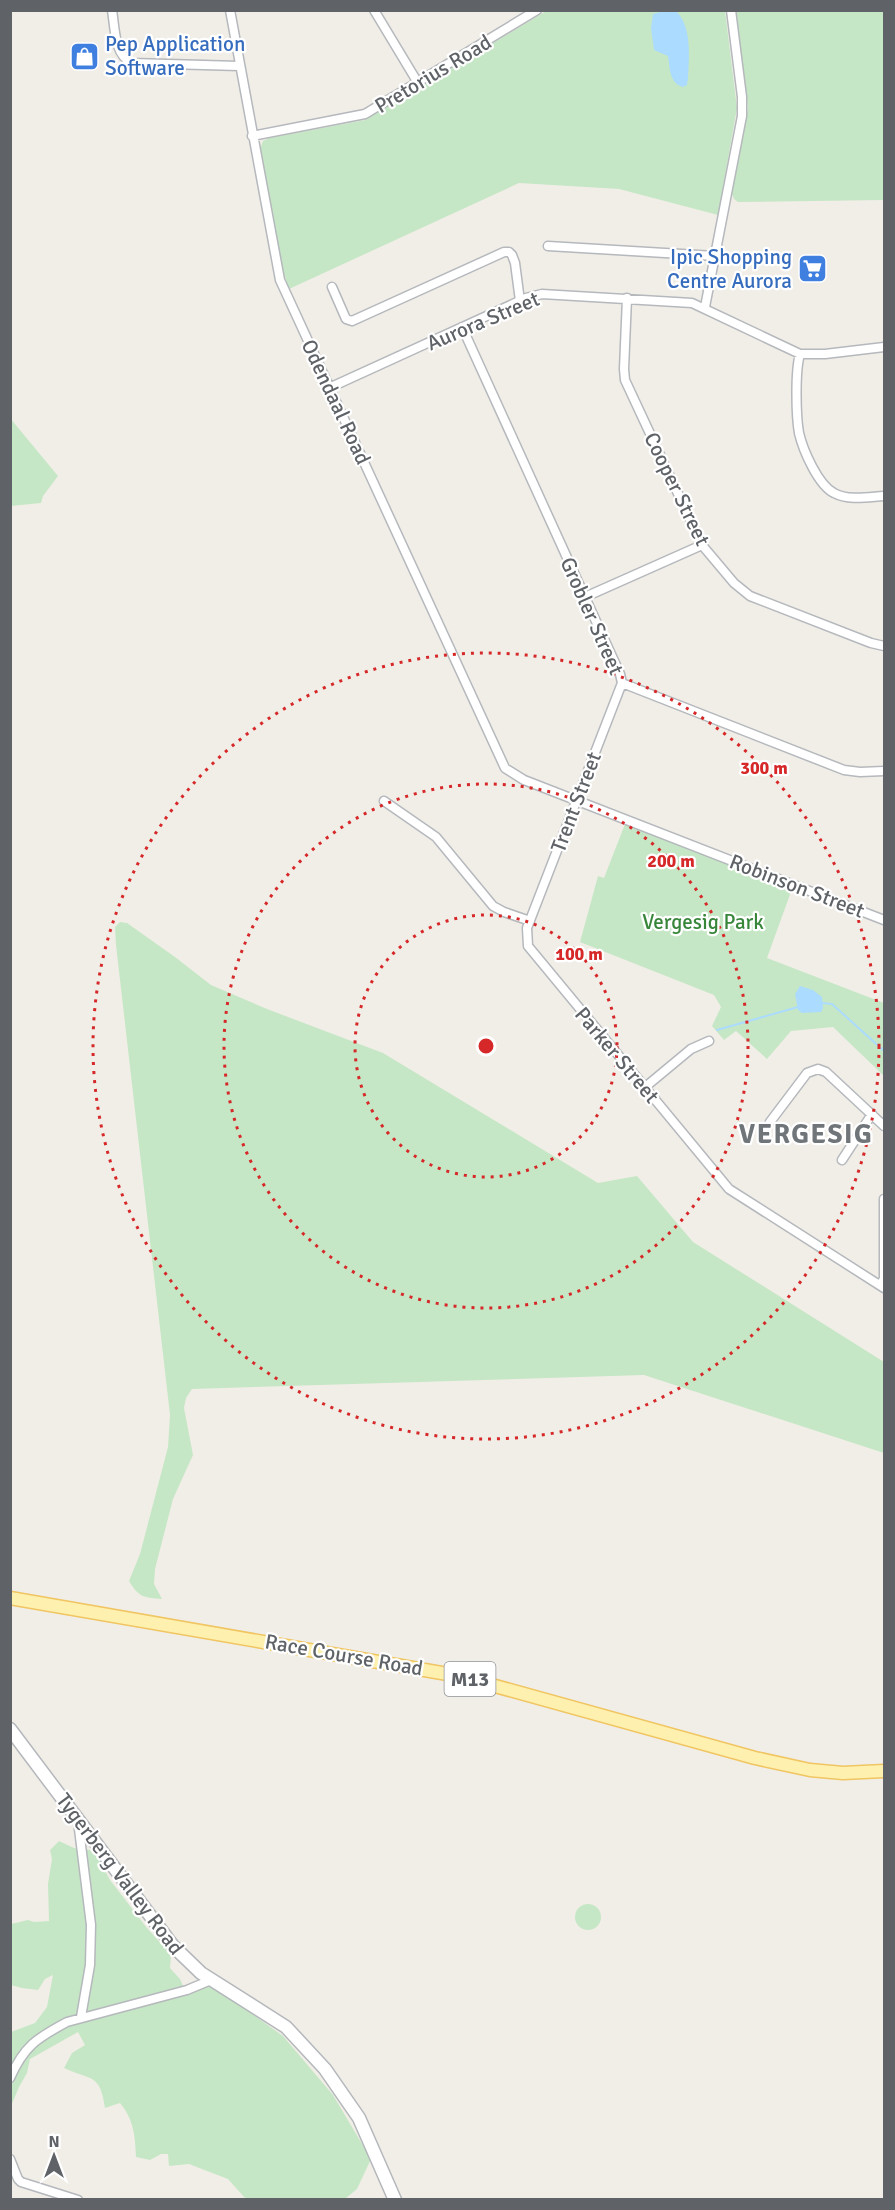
<svg xmlns="http://www.w3.org/2000/svg" width="895" height="2210" font-family="Signika,sans-serif">
  <rect width="100%" height="100%" fill="#f1eee8"/>
  <!-- green -->
  <path fill="#c6e7c5" d="M 546,11 L 725,11 L 737,108 L 718,215 L 619,189 L 519,183 L 289,289 L 281,264 L 260,149 L 263,141 L 269,138 L 365,120 Z
    M 736,11 L 884,11 L 884,200 L 738,202 L 734,199 L 732,194 L 748,107 Z
    M 10,418 L 58,476 L 43,496 L 41,503 L 11,506 Z
    M 625,824 L 792,889 L 767,958 L 884,1003 L 884,1076 L 833,1027 L 791,1031 L 767,1059 L 736,1031 L 724,1040 L 712,1026 L 721,1007 L 714,995 L 580,942 L 598,876 L 604,878 Z
    M 120,922 L 127,923 L 175,957 L 211,985 L 267,1009 L 383,1053 L 598,1183 L 637,1176 L 693,1242 L 884,1362 L 884,1453 L 644,1375 L 192,1389 L 186,1398 L 184,1408 L 193,1455 L 173,1499 L 155,1569 L 154,1584 L 162,1599 C 145,1598 138,1597 129,1581 L 140,1554 L 168,1447 L 170,1415 L 116,945 L 115,927 Z
    M 59,1841 L 74,1848 L 90,1850 L 98,1858 L 110,1880 L 147,1928 L 167,1950 L 171,1957 L 170,1968 L 180,1979 L 183,1986 L 197,1991 L 209,1986 L 216,1988 L 283,2036 L 333,2095 L 371,2159 L 357,2189 L 345,2199 L 250,2200 L 244,2197 L 228,2179 L 207,2171 L 189,2164 L 169,2166 L 168,2154 L 161,2154 L 150,2160 L 136,2157 C 135,2136 134,2120 120,2103 L 105,2108 C 100,2073 92,2081 64,2068 L 72,2053 L 85,2045 L 78,2032 L 30,2059 L 27,2073 L 19,2087 L 11,2106 L 11,2032 L 35,2023 L 47,2007 L 53,1975 L 45,1979 L 38,1990 L 22,1988 L 11,1985 L 11,1924 L 28,1920 L 34,1922 L 49,1921 L 48,1884 L 52,1859 L 50,1850 Z
    M575 1917a13 13 0 1 1 26 0a13 13 0 1 1-26 0Z"/>
  <!-- water -->
  <path fill="#abdbfe" d="M 664,11 L 677,12 C 692,28 689,57 688,78 L 687,85 L 683,87 C 669,83 670,68 668,56 L 654,50 L 651,28 L 653,14 Z
    M 800,986 L 813,990 L 822,997 L 823,1008 L 821,1012 L 802,1013 L 798,1010 L 795,994 Z"/>
  <g fill="none" stroke-linecap="round" stroke-linejoin="round">
    <!-- stream -->
    <path stroke="#abdbfe" stroke-width="2" d="M 822,1003 L 832,1004 L 884,1051
      M 717,1030 L 798,1007"/>
    <defs>
      <path id="minor" d="M 112,10 C 115,28 114,55 132,63 L 239,66
        M 230,10 L 280,280 L 505,768 L 524,780 L 884,920
        M 374,10 L 418,83
        M 252,136 L 365,114 L 537,10
        M 548,246 L 715,256
        M 332,287 L 346,319 L 352,321 L 504,252 L 509,252 L 512,255 L 515,263 L 520,301
        M 627,298 L 624,369 L 625,380 L 702,545 L 734,583 L 750,596 L 871,643 L 884,646
        M 705,307 L 742,116 L 742,97 L 731,10
        M 462,327 L 620,674 L 622,683
        M 800,354 C 795,371 796,416 799,433 C 803,450 818,485 834,493 C 849,501 868,497 884,496
        M 329,388 L 526,298 L 542,294 L 692,303 L 800,354 L 825,354 L 884,347
        M 585,597 L 702,545
        M 622,683 L 527,928 L 528,946 L 729,1189 L 884,1288
        M 622,683 L 844,770 L 860,772 L 884,771
        M 384,801 L 436,837 L 493,906 L 504,912 L 530,921
        M 644,1088 L 691,1049 L 709,1041
        M 770,1122 L 807,1073 L 818,1069 L 826,1072 L 884,1126
        M 842,1160 L 872,1114
        M 880,1285 L 884,1279 L 884,1199
        M 78,1821 L 91,1925 L 90,1965 L 81,2017
        M 10,2078 C 24,2046 37,2038 67,2022 L 187,1990 L 211,1980
        M 10,2159 L 18,2179 L 21,2182 L 78,2200"/>
      <path id="secondary" d="M 10,1729 L 173,1946 L 201,1973 L 286,2027 L 325,2069 L 359,2118 L 395,2200"/>
      <path id="primary" d="M 10,1598 L 459,1676 L 755,1758 L 810,1770 L 843,1773 L 884,1771"/>
    </defs>
    <!-- minor casing -->
    <use href="#minor" stroke="#b5b8bc" stroke-width="11"/>
    <!-- secondary casing -->
    <use href="#secondary" stroke="#b4b7bb" stroke-width="15"/>
    <!-- primary casing -->
    <use href="#primary" stroke="#f0c562" stroke-width="15"/>
    <!-- minor -->
    <use href="#minor" stroke="#fff" stroke-width="8"/>
    <!-- secondary -->
    <use href="#secondary" stroke="#fff" stroke-width="12"/>
    <!-- primary -->
    <use href="#primary" stroke="#fef0af" stroke-width="12"/>
  </g>
  <!-- distance rings -->
  <g fill="none" stroke="#d62828" stroke-width="3" stroke-dasharray="3 6">
    <circle cx="486" cy="1046" r="131"/>
    <circle cx="486" cy="1046" r="262"/>
    <circle cx="486" cy="1046" r="393"/>
  </g>
  <!-- icons -->
  <defs>
    <symbol id="shop-square" viewBox="-11 -11 22 22"><rect x="-9" y="-9" width="18" height="18" rx="4" fill="#3f7fe0" stroke="#fff"/><path d="M-5-2.5h2.3a2.7 3.5 0 0 1 5.4 0H5L5.5 6h-11ZM-1.5-2.5h3a1.5 2.3 0 0 0-3 0Z" fill="#fff"/></symbol>
    <symbol id="supermarket-square" viewBox="-11 -11 22 22"><rect x="-9" y="-9" width="18" height="18" rx="4" fill="#3f7fe0" stroke="#fff"/><path d="M-6-5.5h2.5l.6 2H6L4.5 2H-2.5L-4.4-4H-6ZM-1.5 3.2a1.3 1.3 0 1 0 .1 0ZM3 3.2a1.3 1.3 0 1 0 .1 0Z" fill="#fff"/></symbol>
  </defs>
  <g fill-rule="evenodd">
    <use href="#shop-square" x="68" y="40" width="33" height="33"/>
    <use href="#supermarket-square" x="796" y="252" width="33" height="33"/>
  </g>
  <g text-anchor="middle" dominant-baseline="central" stroke-width="4.5" stroke-linejoin="round" paint-order="stroke">
    <!-- shield labels -->
    <rect fill="#fff" stroke="#8f9295" stroke-width="1.5" x="444.5" y="1662" width="51" height="34" rx="4.5"/>
    <g font-size="20" font-weight="bold" fill="#5f6367">
      <text x="470" y="1679">M13</text>
    </g>
    <!-- shop labels -->
    <g font-size="21" fill="#366cbe" stroke="#fff" text-anchor="start">
      <text x="105" y="44">Pep Application<tspan x="105" dy="24">Software</tspan></text>
      <text x="792" y="257" text-anchor="end">Ipic Shopping<tspan x="792" dy="24">Centre Aurora</tspan></text>
    </g>
    <!-- street labels -->
    <g font-size="21" fill="#5f6367" stroke="#fff">
      <text transform="translate(433 74) rotate(-31)">Pretorius Road</text>
      <text transform="translate(483 321) rotate(-23)">Aurora Street</text>
      <text transform="translate(336 402) rotate(65)">Odendaal Road</text>
      <text transform="translate(677 489) rotate(64)">Cooper Street</text>
      <text transform="translate(592 616) rotate(66)">Grobler Street</text>
      <text transform="translate(576 802) rotate(-69)">Trent Street</text>
      <text transform="translate(797 886) rotate(21)">Robinson Street</text>
      <text transform="translate(617 1055) rotate(50)">Parker Street</text>
      <text transform="translate(344 1655) rotate(10)">Race Course Road</text>
      <text transform="translate(120 1874) rotate(53)">Tygerberg Valley Road</text>
    </g>
    <!-- park labels -->
    <g font-size="21" fill="#37863a" stroke="#fff">
      <text x="703" y="922">Vergesig Park</text>
    </g>
    <!-- district labels -->
    <g font-size="27" font-weight="bold" letter-spacing="1.5" fill="#707579" stroke="#fff">
      <text x="806" y="1134">VERGESIG</text>
    </g>
  </g>
  <circle cx="486" cy="1046" r="9" fill="#d62828" stroke="#fff" stroke-width="3"/>
  <g font-size="18" text-anchor="middle" font-weight="bold" fill="#d62828" stroke="#fff" stroke-width="4.5" stroke-linejoin="round" paint-order="stroke">
    <text x="764" y="774">300 m</text>
    <text x="671" y="867">200 m</text>
    <text x="579" y="960">100 m</text>
  </g>
  <!-- border -->
  <rect width="895" height="2210" fill="none" stroke="#5f6367" stroke-width="24"/>
  <!-- north arrow -->
  <g transform="translate(54 2156)" stroke="#ffffff" stroke-width="4.5" paint-order="stroke">
  <path d="M0-4.5L10 22L0 15L-10 22Z" fill="#5f6367"/>
  <text y="-9" font-size="16" font-weight="bold" text-anchor="middle" fill="#5f6367">N</text>
  </g>
</svg>
